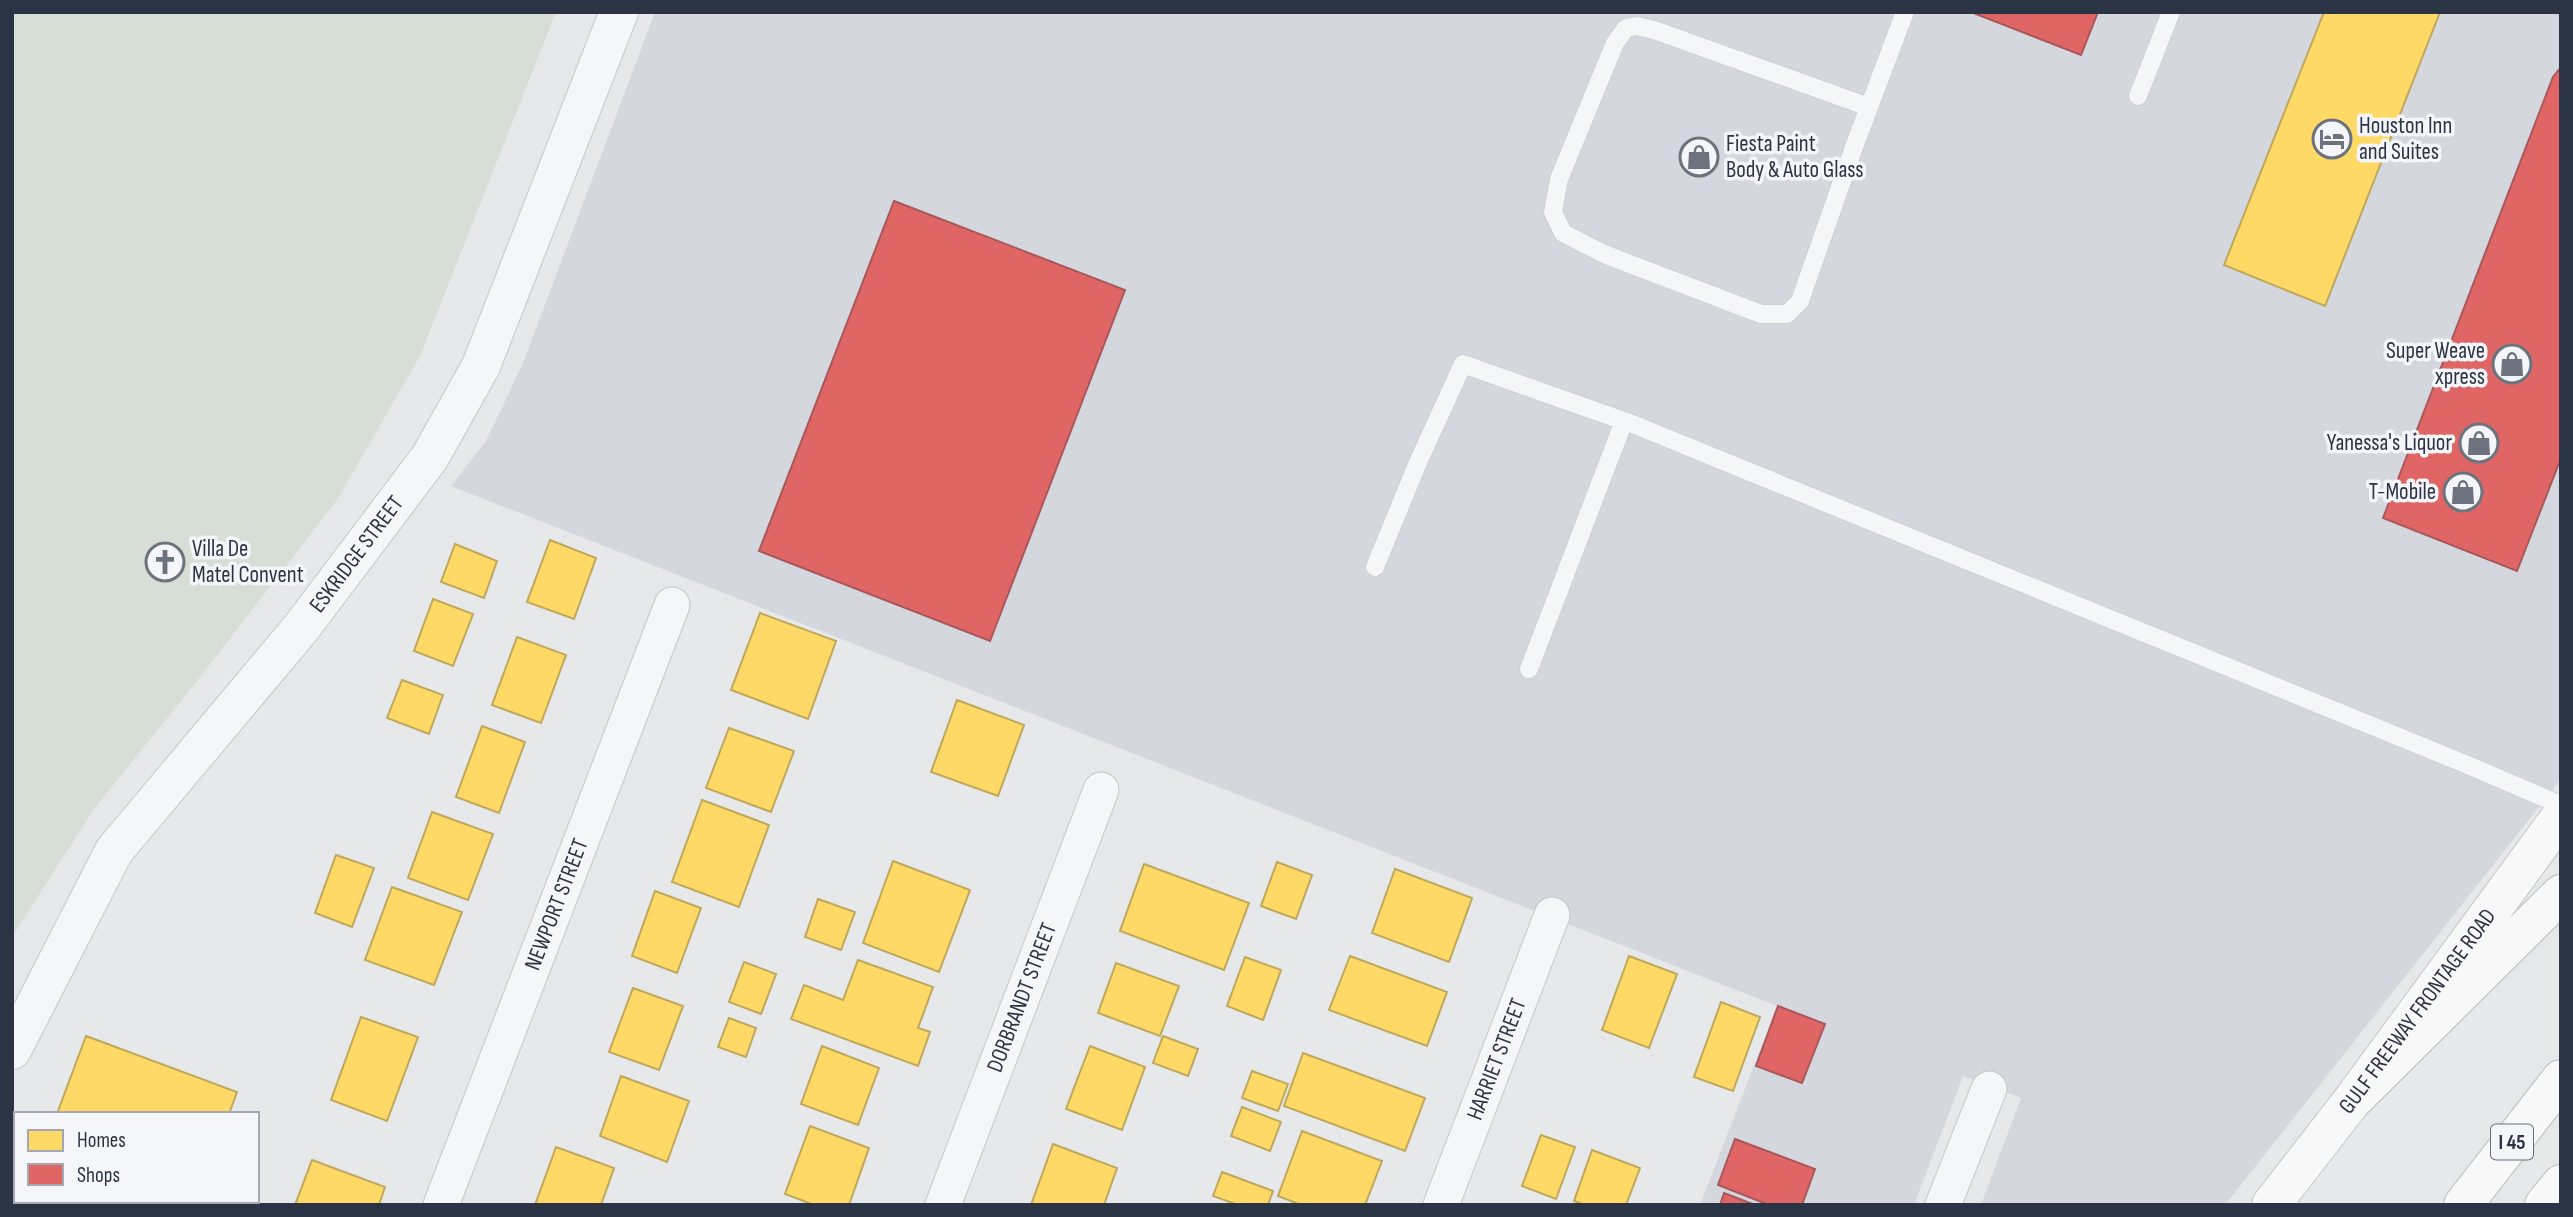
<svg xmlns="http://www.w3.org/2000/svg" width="2573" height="1217" font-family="'Sofia Sans Condensed',sans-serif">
  <rect width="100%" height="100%" fill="#e6e8ea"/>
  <!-- built -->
  <path fill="#d4d7dd" d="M 655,12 L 2561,12 L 2561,779 L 2225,1205 L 1981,1205 L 2021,1098 L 1963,1076 L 1914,1205 L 1700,1205 L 1777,1006 L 451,486 L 486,441 L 523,363 Z"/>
  <!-- green -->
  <path fill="#d6ded6" d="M 12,12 L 556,12 L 420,356 L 337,500 L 197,681 L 94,809 L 12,937 Z"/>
  <!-- homes -->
  <path fill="#ffd966" stroke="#bfa85c" stroke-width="2" d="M 2324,12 L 2440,12 L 2325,306 L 2224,265 Z
    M 550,540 L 596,558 L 574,619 L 527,602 Z
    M 455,544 L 497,561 L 484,598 L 441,582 Z
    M 433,599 L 473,614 L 453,666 L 414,651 Z
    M 760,613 L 836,641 L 808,719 L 731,690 Z
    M 517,637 L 566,655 L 541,723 L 492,705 Z
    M 402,680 L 443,695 L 429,734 L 387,718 Z
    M 957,700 L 1024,725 L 998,796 L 931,772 Z
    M 482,726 L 525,742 L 499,813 L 456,797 Z
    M 729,728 L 794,751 L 771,812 L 706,788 Z
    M 702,800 L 769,825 L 739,907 L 672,882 Z
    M 432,812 L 493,834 L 468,900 L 408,878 Z
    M 336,855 L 374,868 L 352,927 L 315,913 Z
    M 893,861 L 970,890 L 939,972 L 863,943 Z
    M 1277,862 L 1312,875 L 1296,919 L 1261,906 Z
    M 1144,864 L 1249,903 L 1224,970 L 1120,931 Z
    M 1395,869 L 1472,898 L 1449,962 L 1372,933 Z
    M 392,887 L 462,912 L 434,985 L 365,960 Z
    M 655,891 L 701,908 L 677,973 L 632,956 Z
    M 818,899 L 855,912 L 841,950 L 805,937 Z
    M 1350,956 L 1447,992 L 1427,1046 L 1329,1010 Z
    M 1629,956 L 1677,974 L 1649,1048 L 1602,1030 Z
    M 1245,957 L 1281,970 L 1263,1020 L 1227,1006 Z
    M 858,960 L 933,987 L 918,1028 L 930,1032 L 918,1066 L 791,1019 L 804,985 L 843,1000 Z
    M 744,962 L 776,974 L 761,1014 L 729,1002 Z
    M 1116,963 L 1179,986 L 1160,1036 L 1098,1013 Z
    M 633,988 L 683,1006 L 659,1070 L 609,1052 Z
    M 1721,1002 L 1760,1017 L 1733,1091 L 1694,1077 Z
    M 361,1017 L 418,1037 L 387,1121 L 331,1100 Z
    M 729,1018 L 756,1028 L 746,1057 L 718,1047 Z
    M 86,1036 L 237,1092 L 229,1114 L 57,1114 Z
    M 1163,1036 L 1198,1049 L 1188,1076 L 1153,1063 Z
    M 822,1046 L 879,1068 L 858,1125 L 801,1104 Z
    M 1090,1046 L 1145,1067 L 1122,1130 L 1066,1109 Z
    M 1303,1053 L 1425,1098 L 1405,1151 L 1284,1106 Z
    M 1252,1071 L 1288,1084 L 1278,1111 L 1242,1098 Z
    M 621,1076 L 689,1101 L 667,1162 L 600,1136 Z
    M 1242,1107 L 1281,1122 L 1270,1151 L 1231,1136 Z
    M 810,1126 L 869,1148 L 849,1205 L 814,1205 L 785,1194 Z
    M 1302,1131 L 1382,1161 L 1365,1205 L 1301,1205 L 1278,1196 Z
    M 1541,1135 L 1575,1147 L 1556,1199 L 1522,1186 Z
    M 1053,1144 L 1117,1168 L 1104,1205 L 1031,1205 Z
    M 556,1147 L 614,1168 L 601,1205 L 535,1205 Z
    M 1592,1150 L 1640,1168 L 1626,1205 L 1585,1205 L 1574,1201 Z
    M 312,1160 L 385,1187 L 379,1205 L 295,1205 Z
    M 1222,1172 L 1273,1191 L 1268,1205 L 1238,1205 L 1213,1196 Z"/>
  <!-- shops -->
  <path fill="#e06666" stroke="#aa575c" stroke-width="2" d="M 1971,12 L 2098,12 L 2081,55 Z
    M 2561,67 L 2561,458 L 2517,571 L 2383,518 L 2553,77 Z
    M 894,201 L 1125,290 L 990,641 L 759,551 Z
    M 1778,1006 L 1825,1024 L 1802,1083 L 1756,1066 Z
    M 1735,1139 L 1815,1169 L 1802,1205 L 1769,1205 L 1718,1185 Z
    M 1724,1193 L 1755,1205 L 1720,1205 Z"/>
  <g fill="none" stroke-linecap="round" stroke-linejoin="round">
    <defs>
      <path id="service" d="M 2138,96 L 2171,12
        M 1869,107 L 1654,30 L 1637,26 L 1626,28 L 1615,43 L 1559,179 L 1553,212 L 1563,233 L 1604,254 L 1761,314 L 1787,314 L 1800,301 L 1854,147 L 1905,12
        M 1375,567 L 1419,460 L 1463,364 L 1635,425 L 2463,763 L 2561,805
        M 1529,669 L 1624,421"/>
      <g id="minor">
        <path d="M 12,1156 L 16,1157"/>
        <path d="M 125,1201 L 133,1205"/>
        <path id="s1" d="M 441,1205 L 672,605"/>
        <path id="s2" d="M 943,1205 L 1101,790"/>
        <path id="s3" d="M 1441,1205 L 1552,915"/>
        <path d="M 1943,1205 L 1989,1089"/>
      </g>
      <g id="tertiary">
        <path id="s4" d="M 12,1050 L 114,851 L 301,628 L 430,457 L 481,366 L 619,12"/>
      </g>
      <g id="secondary">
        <path id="s5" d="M 2271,1205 L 2351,1102 L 2561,816"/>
      </g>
      <path id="motorway" d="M 2351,1102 L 2561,894
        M 2463,1205 L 2561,1079
        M 2544,1205 L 2561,1184"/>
    </defs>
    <!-- service casing -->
    <use href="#service" stroke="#c4c6c8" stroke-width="19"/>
    <!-- minor casing -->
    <use href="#minor" stroke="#c4c6c8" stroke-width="37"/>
    <!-- tertiary casing -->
    <use href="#tertiary" stroke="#c4c6c8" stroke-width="40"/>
    <!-- secondary casing -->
    <use href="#secondary" stroke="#c4c6c8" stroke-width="40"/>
    <!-- motorway casing -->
    <use href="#motorway" stroke="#b8bbbf" stroke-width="40"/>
    <!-- service -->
    <use href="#service" stroke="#f5f6f7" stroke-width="18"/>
    <!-- minor -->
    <use href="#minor" stroke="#f5f6f7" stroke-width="35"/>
    <!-- tertiary -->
    <use href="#tertiary" stroke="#f5f6f7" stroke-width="38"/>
    <!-- secondary -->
    <use href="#secondary" stroke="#f8f8f8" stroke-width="38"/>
    <!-- motorway -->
    <use href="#motorway" stroke="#f8f8f8" stroke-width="38"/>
  </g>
  <!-- icons -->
  <defs>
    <symbol id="hotel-ring" viewBox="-11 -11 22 22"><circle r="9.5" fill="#f4f6f9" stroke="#6c737f" stroke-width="1.5"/><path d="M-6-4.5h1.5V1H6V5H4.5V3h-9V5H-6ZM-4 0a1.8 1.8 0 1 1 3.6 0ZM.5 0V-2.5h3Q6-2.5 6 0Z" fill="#6c737f"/></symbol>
    <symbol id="shop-ring" viewBox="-11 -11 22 22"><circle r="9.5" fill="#f4f6f9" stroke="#6c737f" stroke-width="1.5"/><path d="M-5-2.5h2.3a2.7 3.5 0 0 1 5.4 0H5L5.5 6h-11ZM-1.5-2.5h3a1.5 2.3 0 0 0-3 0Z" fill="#6c737f"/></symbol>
    <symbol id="church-ring" viewBox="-11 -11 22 22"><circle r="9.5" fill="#f4f6f9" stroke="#6c737f" stroke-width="1.5"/><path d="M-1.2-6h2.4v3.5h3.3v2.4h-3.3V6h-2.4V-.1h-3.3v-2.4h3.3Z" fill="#6c737f"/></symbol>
  </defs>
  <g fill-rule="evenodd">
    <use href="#hotel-ring" x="2310" y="117" width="44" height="44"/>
    <use href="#shop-ring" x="1677" y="135" width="44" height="44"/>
    <use href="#shop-ring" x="2490" y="342" width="44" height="44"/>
    <use href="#shop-ring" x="2457" y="421" width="44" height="44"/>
    <use href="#shop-ring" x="2441" y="470" width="44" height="44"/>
    <use href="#church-ring" x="143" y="540" width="44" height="44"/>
  </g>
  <g text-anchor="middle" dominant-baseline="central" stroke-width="7" stroke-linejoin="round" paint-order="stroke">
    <!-- shield labels -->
    <rect fill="#f4f6f9" stroke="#676e7b" stroke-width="2" x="2491" y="1124.5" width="42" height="35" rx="5"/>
    <g font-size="21" font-weight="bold" fill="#2b3445">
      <text x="2512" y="1142">I 45</text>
    </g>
    <!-- poi labels -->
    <g font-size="23" fill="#2b3445" stroke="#f4f6f9" text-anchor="start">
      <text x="2359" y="126">Houston Inn<tspan x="2359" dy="26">and Suites</tspan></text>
      <text x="1726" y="144">Fiesta Paint<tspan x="1726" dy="26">Body &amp; Auto Glass</tspan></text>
      <text x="2485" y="351" text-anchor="end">Super Weave<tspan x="2485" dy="26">xpress</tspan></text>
      <text x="2452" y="443" text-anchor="end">Yanessa's Liquor</text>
      <text x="2436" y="492" text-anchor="end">T-Mobile</text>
      <text x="192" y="549">Villa De<tspan x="192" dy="26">Matel Convent</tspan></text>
    </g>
    <!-- street labels -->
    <g font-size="23" fill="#2b3445" stroke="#f4f6f9">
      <text stroke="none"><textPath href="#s4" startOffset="607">ESKRIDGE STREET</textPath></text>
      <text stroke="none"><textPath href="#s1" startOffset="322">NEWPORT STREET</textPath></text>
      <text stroke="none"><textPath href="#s2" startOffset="222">DORBRANDT STREET</textPath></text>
      <text stroke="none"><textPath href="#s5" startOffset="243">GULF FREEWAY FRONTAGE ROAD</textPath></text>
      <text stroke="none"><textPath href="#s3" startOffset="156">HARRIET STREET</textPath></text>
    </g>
  </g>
  <!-- border -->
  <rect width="2573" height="1217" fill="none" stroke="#2b3445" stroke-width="28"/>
  <!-- legend -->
  <rect x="14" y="1112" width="245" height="91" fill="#f4f6f9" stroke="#a4a8b1" stroke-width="2"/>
  <rect x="28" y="1130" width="35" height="21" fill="#ffd966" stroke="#a4a8b1" stroke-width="2"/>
  <text x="77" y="1147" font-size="21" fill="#2b3445">Homes</text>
  <rect x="28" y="1164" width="35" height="21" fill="#e06666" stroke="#a4a8b1" stroke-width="2"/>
  <text x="77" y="1182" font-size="21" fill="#2b3445">Shops</text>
</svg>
